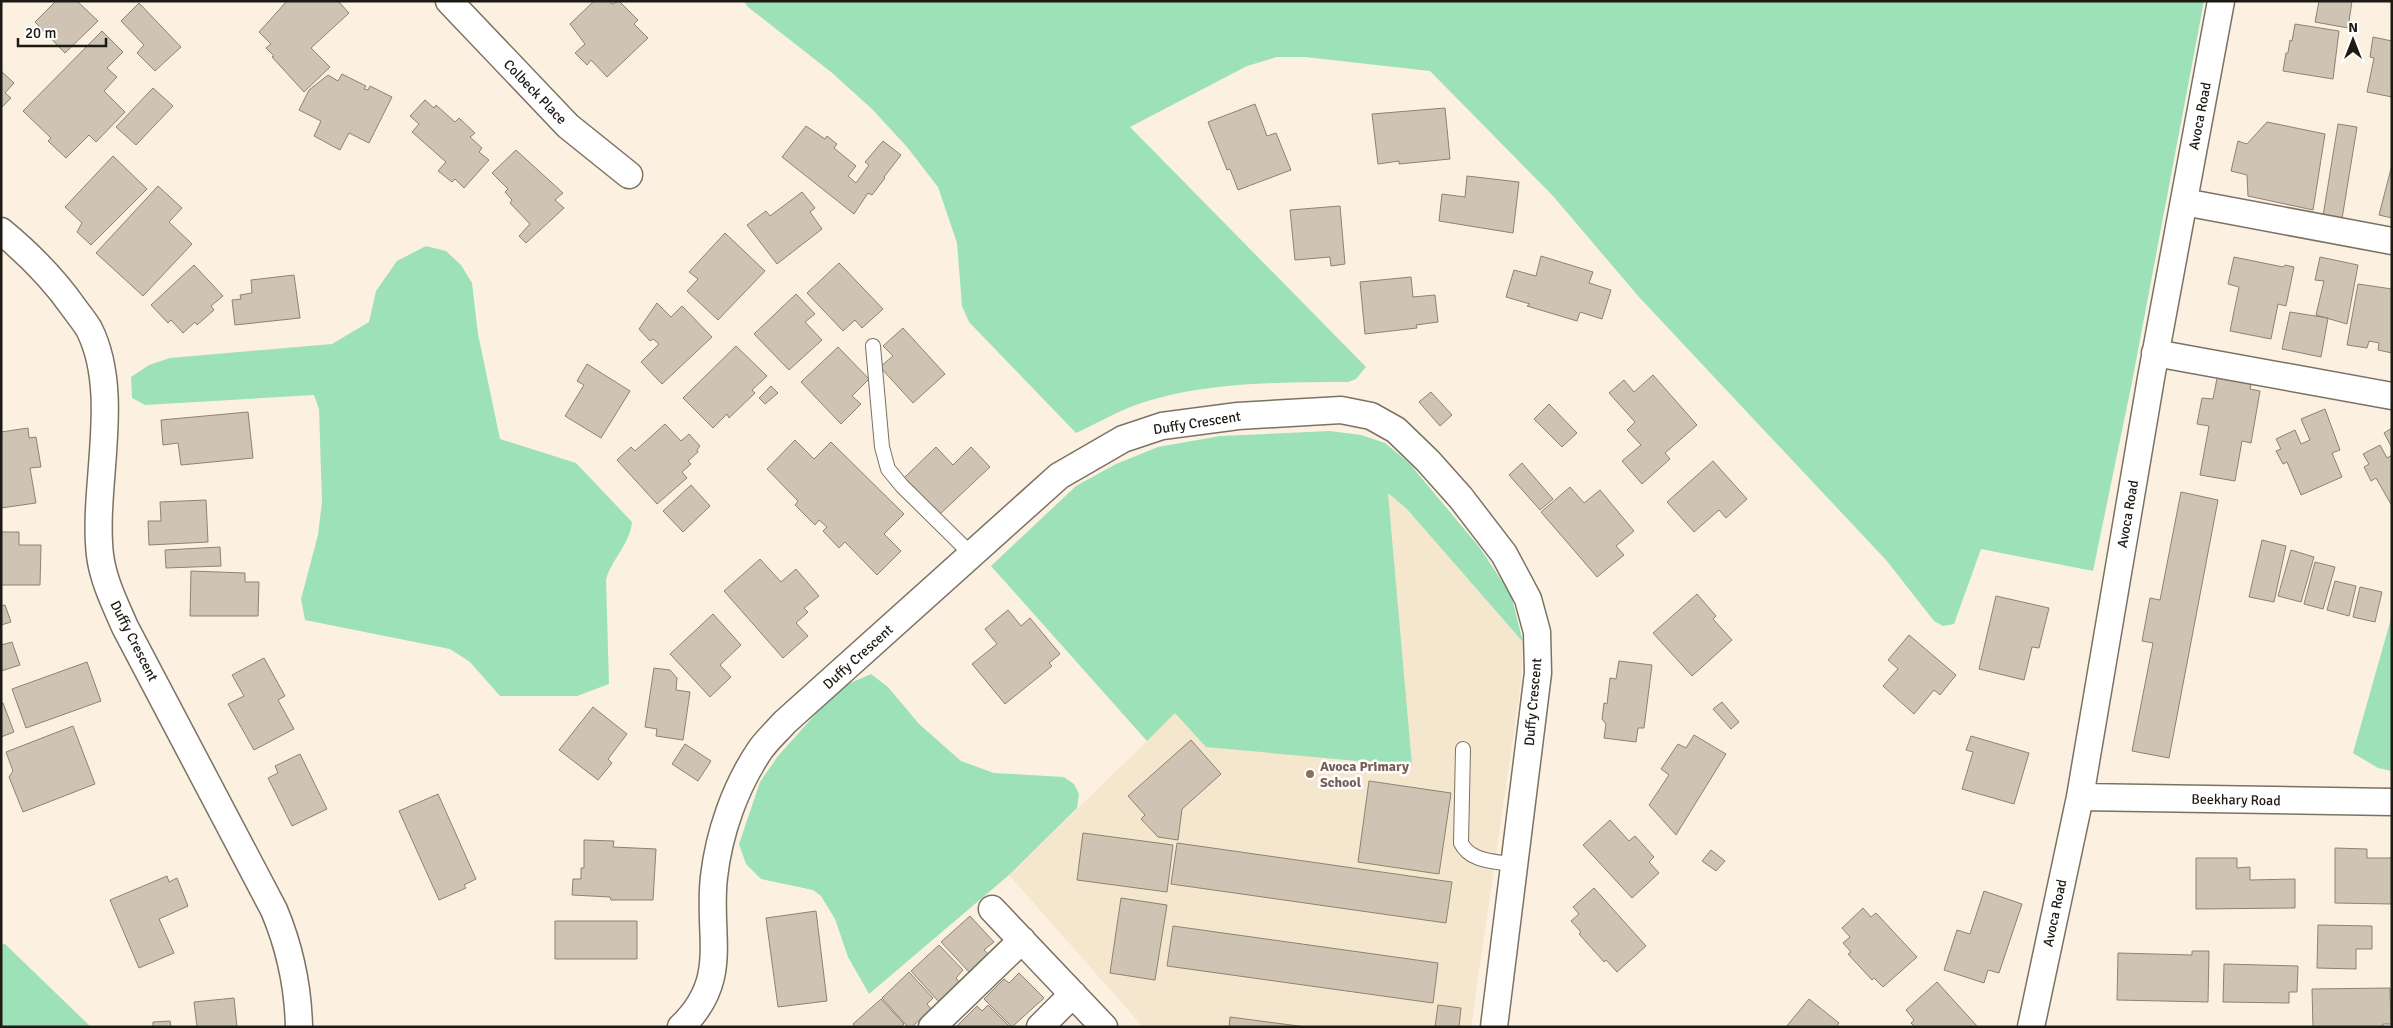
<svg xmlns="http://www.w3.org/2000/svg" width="2393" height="1028" font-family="Signika,sans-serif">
  <rect width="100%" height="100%" fill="#fcf1e0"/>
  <!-- built -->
  <path fill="#f5e6ce" d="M 1388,492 L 1406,508 L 1523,642 L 1521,683 L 1471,1027 L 1143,1027 L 1009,875 L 1147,741 L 1111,701 Z"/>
  <!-- green -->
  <path fill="#9ce1b8" d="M 744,1 L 2204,1 L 2132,382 L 2093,571 L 1981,549 L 1954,624 L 1943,626 L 1934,621 L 1886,560 L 1639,297 L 1553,196 L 1430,71 L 1305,57 L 1277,57 L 1247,66 L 1130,127 L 1366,367 L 1356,379 L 1348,382 C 1278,382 1194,382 1128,408 C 1111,415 1093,425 1076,433 L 969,322 L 962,306 L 957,243 L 938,187 L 907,147 L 872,109 L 831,72 L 748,7 Z
    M 426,246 L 446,251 L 461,265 L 472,283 L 478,334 L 500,439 L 576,463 L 632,522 C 630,544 611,560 606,580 L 609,684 L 577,696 L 500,696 L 470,662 L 450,649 L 305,620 L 301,599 L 318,535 L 322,502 L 319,409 L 314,395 L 145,405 L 132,398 L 131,377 L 149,365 L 170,358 L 332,344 L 369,322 L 376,291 L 397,261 Z
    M 1330,431 L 1361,435 L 1385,443 L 1409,463 L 1480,548 L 1511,595 L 1523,642 L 1406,508 L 1388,493 L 1412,766 L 1206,747 L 1175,713 L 1147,741 L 991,566 L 1076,486 L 1116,464 L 1158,447 L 1220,436 Z
    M 2392,615 L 2392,771 L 2378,768 L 2353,753 Z
    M 871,674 L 888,687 L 919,724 L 961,761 L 994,773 L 1064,777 L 1074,784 L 1079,794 L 1077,808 L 1009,875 L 869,994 L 848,957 L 835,919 L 821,896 L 813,890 L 761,879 L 746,864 L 739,844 L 760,782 L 778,756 L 839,688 Z
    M 5,944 L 91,1027 L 1,1027 L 1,945 Z"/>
  <!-- building -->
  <path fill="#cfc4b4" stroke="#8c8373" d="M 56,1 L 77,1 L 98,21 L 65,53 L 35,22 Z
    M 287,1 L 338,1 L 349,13 L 311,48 L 330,67 L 304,92 L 272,57 L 274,56 L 266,48 L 271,44 L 259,32 Z
    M 594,1 L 609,1 L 612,4 L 619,1 L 638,20 L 634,24 L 648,38 L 607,77 L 591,60 L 587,65 L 575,53 L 585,44 L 570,24 Z
    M 2319,1 L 2352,1 L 2348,28 L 2315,22 Z
    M 139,3 L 181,47 L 155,71 L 137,53 L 144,45 L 121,21 Z
    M 2295,24 L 2339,31 L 2333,79 L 2283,71 L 2286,53 L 2288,53 L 2290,40 L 2292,41 Z
    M 102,31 L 123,52 L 107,68 L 117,77 L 104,91 L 125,112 L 96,142 L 89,135 L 66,158 L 48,141 L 51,138 L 23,111 Z
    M 2373,37 L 2392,41 L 2392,97 L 2367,92 L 2374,58 L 2370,57 Z
    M 1,71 L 14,83 L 5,93 L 11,98 L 1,108 Z
    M 342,74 L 366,86 L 364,89 L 368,90 L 370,86 L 392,97 L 369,143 L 349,133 L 340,150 L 314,136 L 321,121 L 299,110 L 309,90 L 328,75 L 338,81 Z
    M 153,88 L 173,106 L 136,145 L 116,127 Z
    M 425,100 L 434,108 L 436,105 L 455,122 L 459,118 L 475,133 L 470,137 L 482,148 L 479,152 L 489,160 L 464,188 L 455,179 L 452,182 L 438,171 L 446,162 L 412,132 L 419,124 L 410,116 Z
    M 1255,104 L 1267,136 L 1276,133 L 1291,170 L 1238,190 L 1230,169 L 1227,170 L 1208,122 Z
    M 1445,108 L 1450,159 L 1399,164 L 1399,161 L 1378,164 L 1372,114 Z
    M 2267,122 L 2325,134 L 2313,210 L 2248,196 L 2247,175 L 2231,171 L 2238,141 L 2247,144 Z
    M 2338,124 L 2357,127 L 2341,225 L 2322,222 Z
    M 806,126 L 825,139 L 827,136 L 837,144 L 834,148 L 856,166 L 848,176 L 856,183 L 869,165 L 865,162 L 883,141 L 901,155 L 884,177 L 885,178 L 872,195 L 868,193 L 854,214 L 782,157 Z
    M 516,150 L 563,193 L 555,200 L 564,208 L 526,243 L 519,236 L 530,224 L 510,203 L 512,200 L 505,192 L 508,189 L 492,173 Z
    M 113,156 L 147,189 L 91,245 L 77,232 L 82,223 L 65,207 Z
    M 2392,165 L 2392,218 L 2379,215 Z
    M 1467,176 L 1519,182 L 1513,233 L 1439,221 L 1442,194 L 1465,197 Z
    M 158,186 L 182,208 L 169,222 L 192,244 L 143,296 L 96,253 Z
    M 802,192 L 815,208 L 810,212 L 822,229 L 777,264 L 747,225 L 766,211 L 770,216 Z
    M 1340,206 L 1345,264 L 1331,266 L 1330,257 L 1295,260 L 1290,210 Z
    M 725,233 L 765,271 L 718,320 L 687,291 L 698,279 L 689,272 Z
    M 1541,256 L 1593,272 L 1589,283 L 1611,290 L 1602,319 L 1580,312 L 1577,321 L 1527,306 L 1530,304 L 1506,297 L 1514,270 L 1536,276 Z
    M 2234,257 L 2283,267 L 2285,265 L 2294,267 L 2286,306 L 2278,304 L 2271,339 L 2230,331 L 2239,287 L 2228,284 Z
    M 2320,257 L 2358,265 L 2347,324 L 2316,315 L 2324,281 L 2315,280 Z
    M 839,263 L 883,309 L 862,328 L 855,320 L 843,331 L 807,293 Z
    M 194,265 L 223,296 L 211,306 L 214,310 L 197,325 L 195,322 L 183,333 L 171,320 L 168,323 L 151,305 Z
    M 294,275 L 300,318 L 235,325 L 232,300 L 241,299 L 240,295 L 252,293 L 251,280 Z
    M 1411,277 L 1413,297 L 1435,295 L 1438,322 L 1416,325 L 1417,328 L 1365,334 L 1360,282 Z
    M 2358,284 L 2392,289 L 2392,353 L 2378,350 L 2379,343 L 2369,341 L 2367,348 L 2347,345 Z
    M 796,294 L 815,314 L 805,322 L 822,340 L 789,370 L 754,334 Z
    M 657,303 L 671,317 L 682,306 L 712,337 L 662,384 L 641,362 L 659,344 L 653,339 L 650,341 L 639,329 Z
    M 2290,312 L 2328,318 L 2321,357 L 2282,349 Z
    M 903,328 L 945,374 L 913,403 L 880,367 L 893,356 L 883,346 Z
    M 736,346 L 767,376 L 752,390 L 755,393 L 729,418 L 727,414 L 713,428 L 683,398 Z
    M 838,347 L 869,379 L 852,396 L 861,404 L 841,424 L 801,382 Z
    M 587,364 L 630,391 L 601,438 L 565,416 L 584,385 L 577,381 Z
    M 2218,373 L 2252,379 L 2250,389 L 2260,391 L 2251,443 L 2242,441 L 2235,481 L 2200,475 L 2209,426 L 2197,424 L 2202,398 L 2213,399 Z
    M 1653,375 L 1697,425 L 1665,453 L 1670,459 L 1642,484 L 1622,461 L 1641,445 L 1627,430 L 1635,422 L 1609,393 L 1624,380 L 1634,392 Z
    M 771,386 L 778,393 L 765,404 L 759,398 Z
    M 1431,392 L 1452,415 L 1440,426 L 1419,402 Z
    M 1549,404 L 1577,433 L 1562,447 L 1534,419 Z
    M 2325,409 L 2340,450 L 2332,453 L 2342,477 L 2301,495 L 2287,462 L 2283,464 L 2276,451 L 2281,449 L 2276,439 L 2295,430 L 2301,444 L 2310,440 L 2301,419 Z
    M 248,412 L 253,458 L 181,465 L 178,443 L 163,445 L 161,420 Z
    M 665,424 L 681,441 L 689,434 L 700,446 L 697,450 L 698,452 L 688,461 L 691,464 L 682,472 L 687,478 L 657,504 L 617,460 L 631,447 L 635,451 Z
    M 28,428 L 29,438 L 36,437 L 41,467 L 30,468 L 36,503 L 1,508 L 1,432 Z
    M 2392,428 L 2392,448 L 2384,433 Z
    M 795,440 L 814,459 L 831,442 L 904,514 L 884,534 L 901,551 L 877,575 L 845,542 L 839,548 L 823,531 L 827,527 L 819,520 L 815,525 L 795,505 L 798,501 L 767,469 Z
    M 2380,445 L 2387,458 L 2392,455 L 2392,506 L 2376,478 L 2371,481 L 2364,467 L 2369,464 L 2363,454 Z
    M 936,447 L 953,465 L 971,447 L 990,467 L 939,515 L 904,478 Z
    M 1713,461 L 1747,499 L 1726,518 L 1719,510 L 1694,532 L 1667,502 Z
    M 1522,463 L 1553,499 L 1540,510 L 1509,475 Z
    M 691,485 L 710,506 L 683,532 L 663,511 Z
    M 1570,487 L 1584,503 L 1600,490 L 1634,531 L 1616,546 L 1624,555 L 1597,577 L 1541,512 Z
    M 2181,492 L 2218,500 L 2169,758 L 2132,751 L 2153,643 L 2142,641 L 2150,598 L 2160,600 Z
    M 206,500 L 208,542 L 149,545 L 148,521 L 161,521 L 160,502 Z
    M 1,532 L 19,532 L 19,545 L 41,545 L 40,585 L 1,585 Z
    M 2262,540 L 2286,546 L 2274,602 L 2249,597 Z
    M 220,547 L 221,566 L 166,568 L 165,550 Z
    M 2291,550 L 2314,557 L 2301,602 L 2278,596 Z
    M 760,559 L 781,582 L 796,569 L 819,596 L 804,608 L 808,612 L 796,623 L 808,636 L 783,658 L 724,591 Z
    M 2315,562 L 2335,567 L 2323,609 L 2304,604 Z
    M 191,571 L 245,573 L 245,582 L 259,582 L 258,616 L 190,616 Z
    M 2335,581 L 2356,586 L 2349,616 L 2327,610 Z
    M 2360,587 L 2382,592 L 2375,622 L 2353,617 Z
    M 1697,594 L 1716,616 L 1713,619 L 1732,640 L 1692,676 L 1653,633 Z
    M 1996,596 L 2049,608 L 2039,648 L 2032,647 L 2024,680 L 1979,669 Z
    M 5,605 L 11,622 L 1,625 L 1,606 Z
    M 1008,610 L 1021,626 L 1030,618 L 1060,654 L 1049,663 L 1052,666 L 1005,704 L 972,664 L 997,644 L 985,629 Z
    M 713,614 L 741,645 L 720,665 L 731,677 L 710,697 L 670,654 Z
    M 1909,635 L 1956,675 L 1940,695 L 1934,690 L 1914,714 L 1883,686 L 1898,669 L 1888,660 Z
    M 12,642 L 20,665 L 1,671 L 1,645 Z
    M 264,658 L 285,696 L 278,700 L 294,729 L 254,750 L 228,704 L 244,696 L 232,675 Z
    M 1619,661 L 1652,665 L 1644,728 L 1638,728 L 1636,742 L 1604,738 L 1606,724 L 1602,719 L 1604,703 L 1607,704 L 1610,678 L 1616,679 Z
    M 87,662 L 101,701 L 26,728 L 12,689 Z
    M 654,668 L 670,670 L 677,678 L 676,690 L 690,692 L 683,740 L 656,736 L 657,729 L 645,727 Z
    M 1722,702 L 1739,722 L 1731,729 L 1713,709 Z
    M 1,703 L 3,703 L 14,732 L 1,737 Z
    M 593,707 L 627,734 L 608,759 L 612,763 L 598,780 L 559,750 Z
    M 73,726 L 95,784 L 23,812 L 9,777 L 13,771 L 6,752 Z
    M 1694,735 L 1726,754 L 1676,835 L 1649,805 L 1669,775 L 1661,769 L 1678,744 L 1686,748 Z
    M 1971,736 L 2029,753 L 2014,804 L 1962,789 L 1973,752 L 1966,750 Z
    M 1191,740 L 1221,774 L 1182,809 L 1178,840 L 1158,837 L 1141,819 L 1145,815 L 1128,796 Z
    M 685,744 L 711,761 L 698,781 L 672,764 Z
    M 300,754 L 327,809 L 292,826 L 268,778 L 278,773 L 275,766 Z
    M 1369,781 L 1451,793 L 1439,874 L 1358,862 Z
    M 438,794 L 476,879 L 464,885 L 466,888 L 439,900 L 399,811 Z
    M 1610,820 L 1629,841 L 1635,836 L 1654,857 L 1649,862 L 1659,873 L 1632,898 L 1583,845 Z
    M 1083,833 L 1173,845 L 1167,892 L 1077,880 Z
    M 584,840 L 614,841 L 613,847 L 656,849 L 653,900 L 611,900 L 610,897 L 572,895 L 573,879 L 581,879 L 581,868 L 584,868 Z
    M 1177,843 L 1452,882 L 1446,923 L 1171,884 Z
    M 2335,848 L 2367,849 L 2367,858 L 2392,858 L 2392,904 L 2335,903 Z
    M 1711,850 L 1725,861 L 1716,871 L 1702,861 Z
    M 2196,858 L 2237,858 L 2237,868 L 2250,867 L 2250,880 L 2295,879 L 2295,908 L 2196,909 Z
    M 167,876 L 169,882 L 177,878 L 188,906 L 159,919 L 174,953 L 139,968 L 110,900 Z
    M 1594,888 L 1646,946 L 1617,972 L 1606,960 L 1604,962 L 1579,934 L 1581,932 L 1571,921 L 1579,914 L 1573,907 Z
    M 1984,891 L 2022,904 L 1999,973 L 1988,970 L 1984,983 L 1944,970 L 1957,930 L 1970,934 Z
    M 1121,898 L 1167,905 L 1155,980 L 1110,973 Z
    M 1863,908 L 1871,917 L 1876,913 L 1917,957 L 1883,987 L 1874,978 L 1872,980 L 1848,954 L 1851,952 L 1843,943 L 1850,937 L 1842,928 Z
    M 816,911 L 827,1001 L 778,1007 L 766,918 Z
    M 970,916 L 994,942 L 984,950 L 989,955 L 970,973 L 941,942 Z
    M 555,921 L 637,921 L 637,959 L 555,959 Z
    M 2318,925 L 2372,926 L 2372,949 L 2356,949 L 2356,969 L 2317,968 Z
    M 1173,926 L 1438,963 L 1433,1003 L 1167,966 Z
    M 939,945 L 963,970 L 956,978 L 960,983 L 939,1002 L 911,971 Z
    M 2192,951 L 2209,951 L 2208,1002 L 2117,1000 L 2118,953 L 2192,955 Z
    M 2224,964 L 2298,966 L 2297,992 L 2289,992 L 2289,1003 L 2223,1002 Z
    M 909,972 L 933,998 L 927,1004 L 931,1009 L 912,1027 L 908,1027 L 882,998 Z
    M 1019,973 L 1044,998 L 1012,1027 L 984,999 L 1004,979 L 1009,983 Z
    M 1937,982 L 1977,1026 L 1976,1027 L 1915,1027 L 1911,1023 L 1914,1020 L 1906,1010 Z
    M 2390,988 L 2391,1024 L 2383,1024 L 2383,1027 L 2313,1027 L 2312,989 Z
    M 234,998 L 237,1027 L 197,1027 L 194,1002 Z
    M 881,999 L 904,1024 L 901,1027 L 855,1027 L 853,1024 Z
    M 1809,999 L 1839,1023 L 1836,1027 L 1786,1027 Z
    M 988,1005 L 1010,1027 L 956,1027 L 977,1006 L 982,1011 Z
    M 1438,1005 L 1461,1008 L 1459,1027 L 1435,1027 Z
    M 1230,1017 L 1306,1027 L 1229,1027 Z
    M 170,1021 L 171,1027 L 153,1027 L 153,1022 Z"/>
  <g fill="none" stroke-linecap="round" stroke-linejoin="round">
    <defs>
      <path id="service" d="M 873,346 L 882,447 L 888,469 L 902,486 L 972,555
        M 1463,749 L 1461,843 C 1470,862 1496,861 1515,865"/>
      <path id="minor" d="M 449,1 L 568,126 L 629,175
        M 2184,202 L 2392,241
        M 1,231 C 29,254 53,278 74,308 C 79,315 85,322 89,329 C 122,394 92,486 100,555 C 103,580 115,604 125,627 L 274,910 C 290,948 298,985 299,1027
        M 2155,353 L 2392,396
        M 2080,797 L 2392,802
        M 992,909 L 1104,1027
        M 681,1027 C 731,979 707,936 714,877 C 719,833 735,787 760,750 C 767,740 777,731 785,722 L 1059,476 L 1123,439 L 1162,426 L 1238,416 L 1341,410 L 1371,416 L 1396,430 L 1428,461 L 1461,498 L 1504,554 L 1528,599 L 1537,632 L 1538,673 L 1494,1027
        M 932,1027 L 1022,940
        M 1040,1027 L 1073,994
        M 2031,1027 L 2080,797 L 2151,378 L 2221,1"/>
    </defs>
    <!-- service casing -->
    <use href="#service" stroke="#7b7263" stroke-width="16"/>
    <!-- minor casing -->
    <use href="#minor" stroke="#7b7263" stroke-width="29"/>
    <!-- service -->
    <use href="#service" stroke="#fff" stroke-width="14"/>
    <!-- minor -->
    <use href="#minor" stroke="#fff" stroke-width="26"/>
  </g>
  <!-- markers -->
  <circle fill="#8d6e63" stroke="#fff" stroke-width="2" cx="1310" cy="774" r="5"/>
  <g text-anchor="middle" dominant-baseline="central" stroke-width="5" stroke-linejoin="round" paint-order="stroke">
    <!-- street labels -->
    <g font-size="14" fill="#1d1913" stroke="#fff">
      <text transform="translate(535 92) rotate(46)">Colbeck Place</text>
      <text transform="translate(2200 116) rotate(-79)">Avoca Road</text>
      <text transform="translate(1197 423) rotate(-9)">Duffy Crescent</text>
      <text transform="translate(2128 514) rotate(-80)">Avoca Road</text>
      <text transform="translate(134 641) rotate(63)">Duffy Crescent</text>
      <text transform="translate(858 657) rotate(-42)">Duffy Crescent</text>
      <text transform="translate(1533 702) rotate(-85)">Duffy Crescent</text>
      <text transform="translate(2236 800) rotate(1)">Beekhary Road</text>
      <text transform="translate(2055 913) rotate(-78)">Avoca Road</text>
    </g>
    <!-- education labels -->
    <g font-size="14" font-weight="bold" fill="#785e54" stroke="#fff" text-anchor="start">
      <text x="1320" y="766">Avoca Primary<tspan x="1320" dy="16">School</tspan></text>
    </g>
  </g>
  <!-- border -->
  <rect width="2393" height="1028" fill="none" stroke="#1d1913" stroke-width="5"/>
  <!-- north arrow -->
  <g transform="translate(2353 40)" stroke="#ffffff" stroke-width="4" paint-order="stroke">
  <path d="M0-4L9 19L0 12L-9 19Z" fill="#1d1913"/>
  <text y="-8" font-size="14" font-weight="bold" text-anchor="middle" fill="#1d1913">N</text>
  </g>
  <!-- scale -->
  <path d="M18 38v8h88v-8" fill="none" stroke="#1d1913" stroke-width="2.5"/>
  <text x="25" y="38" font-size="15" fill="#1d1913" stroke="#ffffff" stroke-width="4" paint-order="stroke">20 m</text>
</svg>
